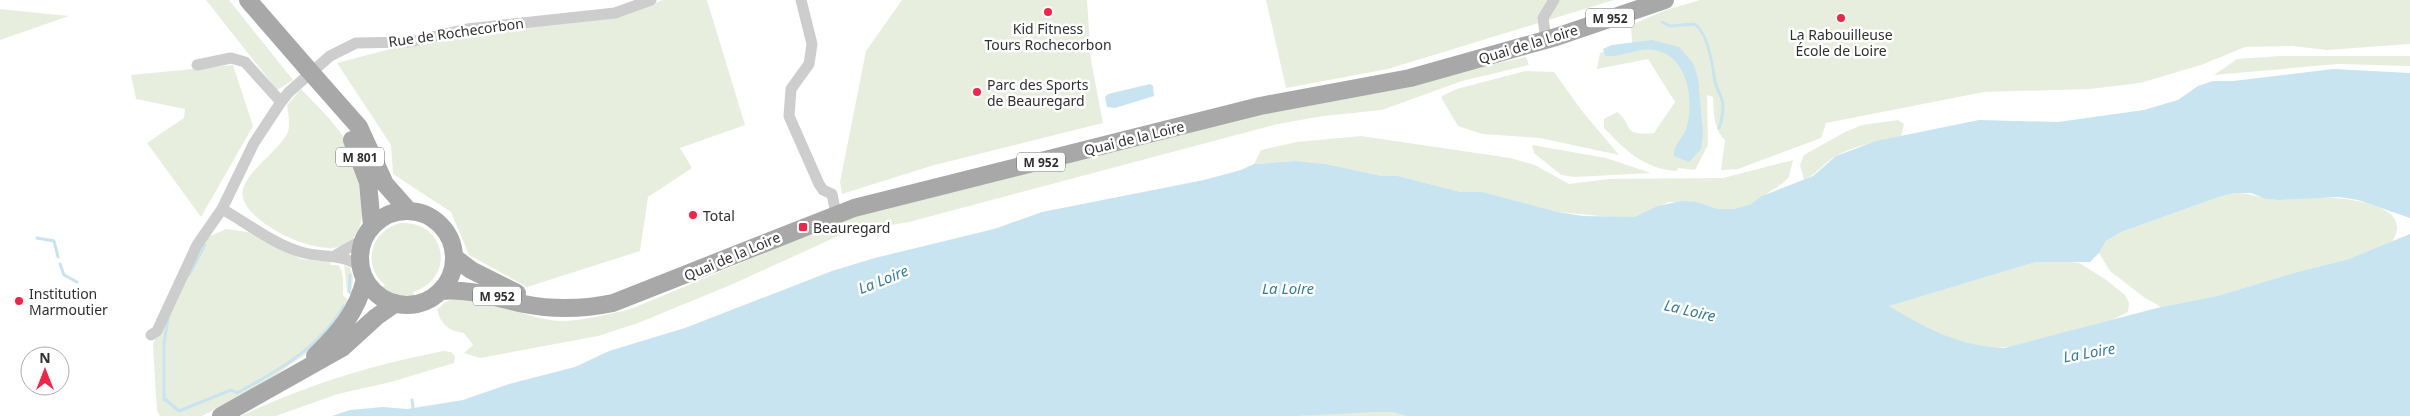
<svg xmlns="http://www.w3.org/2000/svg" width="2410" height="416" font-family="'Noto Sans',sans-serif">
  <rect width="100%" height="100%" fill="#fff"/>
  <!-- green -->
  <path fill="#e8eedd" d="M 206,0 L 229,0 L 293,80 L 277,90 Z
    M 663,0 L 707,0 L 745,125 L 680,148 L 692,168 L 648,197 L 640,251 L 527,287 L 469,255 L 451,212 L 393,174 L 391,145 L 337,63 L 451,33 L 632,12 Z
    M 902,0 L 1087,0 L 1091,60 L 1103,123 L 931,166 L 842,194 L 840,182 L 866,51 Z
    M 1266,0 L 1614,0 L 1388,69 L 1286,88 Z
    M 1700,0 L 2410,0 L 2410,44 L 2327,50 L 2292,46 L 2245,47 L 2201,65 L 2140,83 L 2090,89 L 1984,92 L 1826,123 L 1821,138 L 1738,169 L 1721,170 L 1725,140 C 1713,128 1714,113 1713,97 L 1707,95 L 1708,145 L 1695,170 L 1678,168 L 1677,171 C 1644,169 1625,150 1604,128 L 1604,119 L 1617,112 C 1635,126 1620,136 1654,133 L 1675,102 L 1648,59 L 1597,69 L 1600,53 L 1632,43 L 1631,25 L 1666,10 Z
    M 0,9 L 69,16 L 0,40 Z
    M 2280,56 L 2410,56 L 2410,66 L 2338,64 L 2214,75 L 2237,59 Z
    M 1526,57 L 1529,65 L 1462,81 L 1382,110 L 1323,116 L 1278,124 L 909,222 L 848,232 L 836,237 L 733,284 L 638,323 L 598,336 L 480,358 L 464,353 L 473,345 L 464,333 C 449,331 441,325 437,310 C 442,305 446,301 453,299 C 479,294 529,321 563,321 C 586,320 609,314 631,309 L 855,215 L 1278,109 L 1355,94 Z
    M 233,65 L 253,126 L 201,217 L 147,143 L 184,118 L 185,109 L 136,99 L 131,75 Z
    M 1525,71 L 1554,72 L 1582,111 L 1619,155 L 1540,138 L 1482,134 L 1458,126 L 1442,99 L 1442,96 L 1457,89 Z
    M 301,89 C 316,105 334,121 346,141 C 359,163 376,230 345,245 C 319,258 250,225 243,198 C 237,177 278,152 287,134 C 291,126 288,113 287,105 Z
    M 1898,120 L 1904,124 L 1901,137 C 1880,141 1855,145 1836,156 C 1824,163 1817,174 1804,180 L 1800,165 L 1804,155 L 1845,132 L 1862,125 Z
    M 1361,136 L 1510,158 L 1535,165 L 1569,184 L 1608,179 L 1723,178 L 1793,160 L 1789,177 L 1783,183 L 1751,204 L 1734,209 L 1718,209 L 1697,202 L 1669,202 L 1634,217 L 1621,218 L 1558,212 L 1483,192 L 1461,192 L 1398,176 L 1382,176 L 1326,164 L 1296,161 L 1254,164 L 1261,150 L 1297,142 Z
    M 1532,145 L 1606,158 L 1651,173 L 1575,177 L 1561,175 L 1534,153 Z
    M 2235,193 C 2252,193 2265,200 2280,200 C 2317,198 2342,194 2378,207 C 2387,211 2397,216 2397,228 C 2397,233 2394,238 2392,242 L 2349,259 L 2297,272 L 2217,296 L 2161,307 L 2145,298 L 2110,271 L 2099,253 L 2106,241 L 2121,232 L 2219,197 Z
    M 400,223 C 446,220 457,278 413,292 L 414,296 L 398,296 L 382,289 L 385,285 C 361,265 371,231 400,223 Z
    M 226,229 L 248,232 L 301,259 L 330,262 L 331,265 L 338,265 C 345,273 343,285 343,295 L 351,303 L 348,309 L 310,351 L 280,372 L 246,393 L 202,416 L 160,416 L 157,411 L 153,344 L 195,255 L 208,237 Z
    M 2061,261 L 2079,263 L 2105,279 L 2125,295 L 2129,303 L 2128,312 L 2112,320 C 2078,329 2011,353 1978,347 C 1946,341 1916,322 1888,306 L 2036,262 Z
    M 344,265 L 350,268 L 353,277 L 351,296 L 347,291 Z
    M 443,351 L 451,352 L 455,356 L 454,363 L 391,382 L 338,394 L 276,416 L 241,416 C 306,385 372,365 443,351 Z
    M 1342,412 L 1393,412 L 1406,416 L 1298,416 Z"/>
  <!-- water -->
  <path fill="#c7e4f0" d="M 1652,40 L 1679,47 L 1693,63 L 1698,78 L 1703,133 L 1701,149 L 1689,162 L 1674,156 C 1673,145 1683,138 1686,129 C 1695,101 1688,55 1654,50 C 1637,47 1622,58 1605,56 L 1603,49 L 1612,45 Z
    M 2333,69 L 2410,73 L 2410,218 L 2358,200 L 2339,197 L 2279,200 L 2266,199 L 2251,193 L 2235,193 L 2219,197 L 2121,232 L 2106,241 L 2099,253 L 2090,262 L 2036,262 L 1889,306 C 1925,328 1961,347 2004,348 L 2161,307 L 2217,296 L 2297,272 L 2349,259 L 2410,234 L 2410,416 L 1406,416 L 1393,412 L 1375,412 L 1298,416 L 332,416 L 350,410 L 383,407 L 407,409 L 463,400 L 509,384 L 575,367 L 609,351 L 685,328 L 832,271 L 875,258 L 994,229 L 1042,212 L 1204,180 L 1241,170 L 1254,164 L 1296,161 L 1326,164 L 1382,176 L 1398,176 L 1461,192 L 1483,192 L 1558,212 L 1583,216 L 1634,217 L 1658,206 L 1681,201 L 1697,202 L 1718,209 L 1734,209 L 1751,204 L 1762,196 L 1813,176 L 1836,156 L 1876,141 L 1979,120 L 2058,122 L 2144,110 L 2178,100 L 2198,86 L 2213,81 L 2233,81 Z
    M 1150,84 L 1153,86 L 1154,96 L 1115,108 L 1107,107 L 1105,97 L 1108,94 Z"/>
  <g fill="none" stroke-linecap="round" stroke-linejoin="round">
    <!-- stream -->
    <path stroke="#c7e4f0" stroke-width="3" d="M 1662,22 L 1670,26 L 1694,24 C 1708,31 1713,67 1715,82 C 1717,90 1722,96 1723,104 C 1723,113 1722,120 1719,128
      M 37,238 L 54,241 L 58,257
      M 60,264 L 64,275 L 77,282
      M 189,275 L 205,245
      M 349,292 L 350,275
      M 164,398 L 179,411 L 231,390 L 237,393 C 278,371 320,347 344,306
      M 164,400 L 164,343 L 168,319
      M 412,400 L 413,408"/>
    <!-- street -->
    <path stroke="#cdcdcd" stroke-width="11" d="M 801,0 L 812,44 L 809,64 L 791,89 L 789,116 L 819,184 L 823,190 L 832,194 L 836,214
      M 1546,40 L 1543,18 L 1554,0
      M 281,102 L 289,92 L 330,56 L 356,43 L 409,42 L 467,29 L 615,13 L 651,0
      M 222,209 C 247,223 273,244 301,252 C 324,259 340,252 361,267
      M 336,255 L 364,239
      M 151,335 L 157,331 L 197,245 L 222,209 L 254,143 L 281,102 L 245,62 L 231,58 L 197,65"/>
    <!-- primary -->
    <path stroke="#a8a8a8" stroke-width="18" d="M 248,0 L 307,68
      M 314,76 L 359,127 L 385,184 L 408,210
      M 352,140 L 368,182 L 372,226
      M360 258a47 47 0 1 1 94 0a47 47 0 1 1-94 0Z
      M 454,257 L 471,270 L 517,293
      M 440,291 C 471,288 495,298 524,304 C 554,310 584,309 613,303 L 854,208 L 1260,106 L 1410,78 L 1556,37 L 1665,0
      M 315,356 C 339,333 357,312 365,279
      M 221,416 L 342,348 L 376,317 L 396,303"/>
    <!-- primary-bridge -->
    <path stroke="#a8a8a8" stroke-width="18" d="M 307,68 L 314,76"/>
  </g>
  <!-- markers -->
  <g fill="#f62349" stroke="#fff" stroke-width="2">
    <circle cx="1048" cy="12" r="5"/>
    <circle cx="1841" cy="18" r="5"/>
    <circle cx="977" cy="92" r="5"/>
    <circle cx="693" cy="215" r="5"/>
    <rect x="798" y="222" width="10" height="10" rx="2.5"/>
    <circle cx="19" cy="301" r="5"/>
  </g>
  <g text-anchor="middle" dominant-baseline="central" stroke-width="5" stroke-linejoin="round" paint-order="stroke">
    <!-- shield labels -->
    <g fill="#fff" stroke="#6e6e6e" stroke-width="1">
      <rect x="1586" y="8.5" width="48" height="19" rx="4"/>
      <rect x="336" y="147.5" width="48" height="19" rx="4"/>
      <rect x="1017" y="152.5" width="48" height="19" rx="4"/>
      <rect x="473" y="286.5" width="48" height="19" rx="4"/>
    </g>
    <g font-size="12" font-weight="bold" fill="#303030">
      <text x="1610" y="18">M 952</text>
      <text x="360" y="157">M 801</text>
      <text x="1041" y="162">M 952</text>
      <text x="497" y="296">M 952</text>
    </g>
    <!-- poi labels -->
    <g font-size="14" fill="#303030" stroke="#fff" text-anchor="start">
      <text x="1048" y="28" text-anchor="middle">Kid Fitness<tspan x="1048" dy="16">Tours Rochecorbon</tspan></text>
      <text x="1841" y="34" text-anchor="middle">La Rabouilleuse<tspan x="1841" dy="16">École de Loire</tspan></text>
      <text x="987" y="84">Parc des Sports<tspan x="987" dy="16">de Beauregard</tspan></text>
      <text x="703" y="215">Total</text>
      <text x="813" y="227">Beauregard</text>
      <text x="29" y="293">Institution<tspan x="29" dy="16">Marmoutier</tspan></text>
    </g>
    <!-- street labels -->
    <g font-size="14" fill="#303030" stroke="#fff">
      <text transform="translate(456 32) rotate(-8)">Rue de Rochecorbon</text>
      <text transform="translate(1528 44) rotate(-17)">Quai de la Loire</text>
      <text transform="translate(1134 138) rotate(-14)">Quai de la Loire</text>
      <text transform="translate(732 256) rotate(-23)">Quai de la Loire</text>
    </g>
    <!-- water labels -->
    <g font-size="15" font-style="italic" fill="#357e9b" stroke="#fff">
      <text transform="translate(883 279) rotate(-22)">La Loire</text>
      <text x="1288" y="288">La Loire</text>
      <text transform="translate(1690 310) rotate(13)">La Loire</text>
      <text transform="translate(2089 352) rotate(-10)">La Loire</text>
    </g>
  </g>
  <!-- north arrow -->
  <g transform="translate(45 371)"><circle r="24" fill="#ffffff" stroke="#acacac"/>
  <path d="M0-4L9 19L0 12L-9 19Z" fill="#f62349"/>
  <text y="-8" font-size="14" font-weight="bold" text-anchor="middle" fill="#303030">N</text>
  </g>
</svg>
